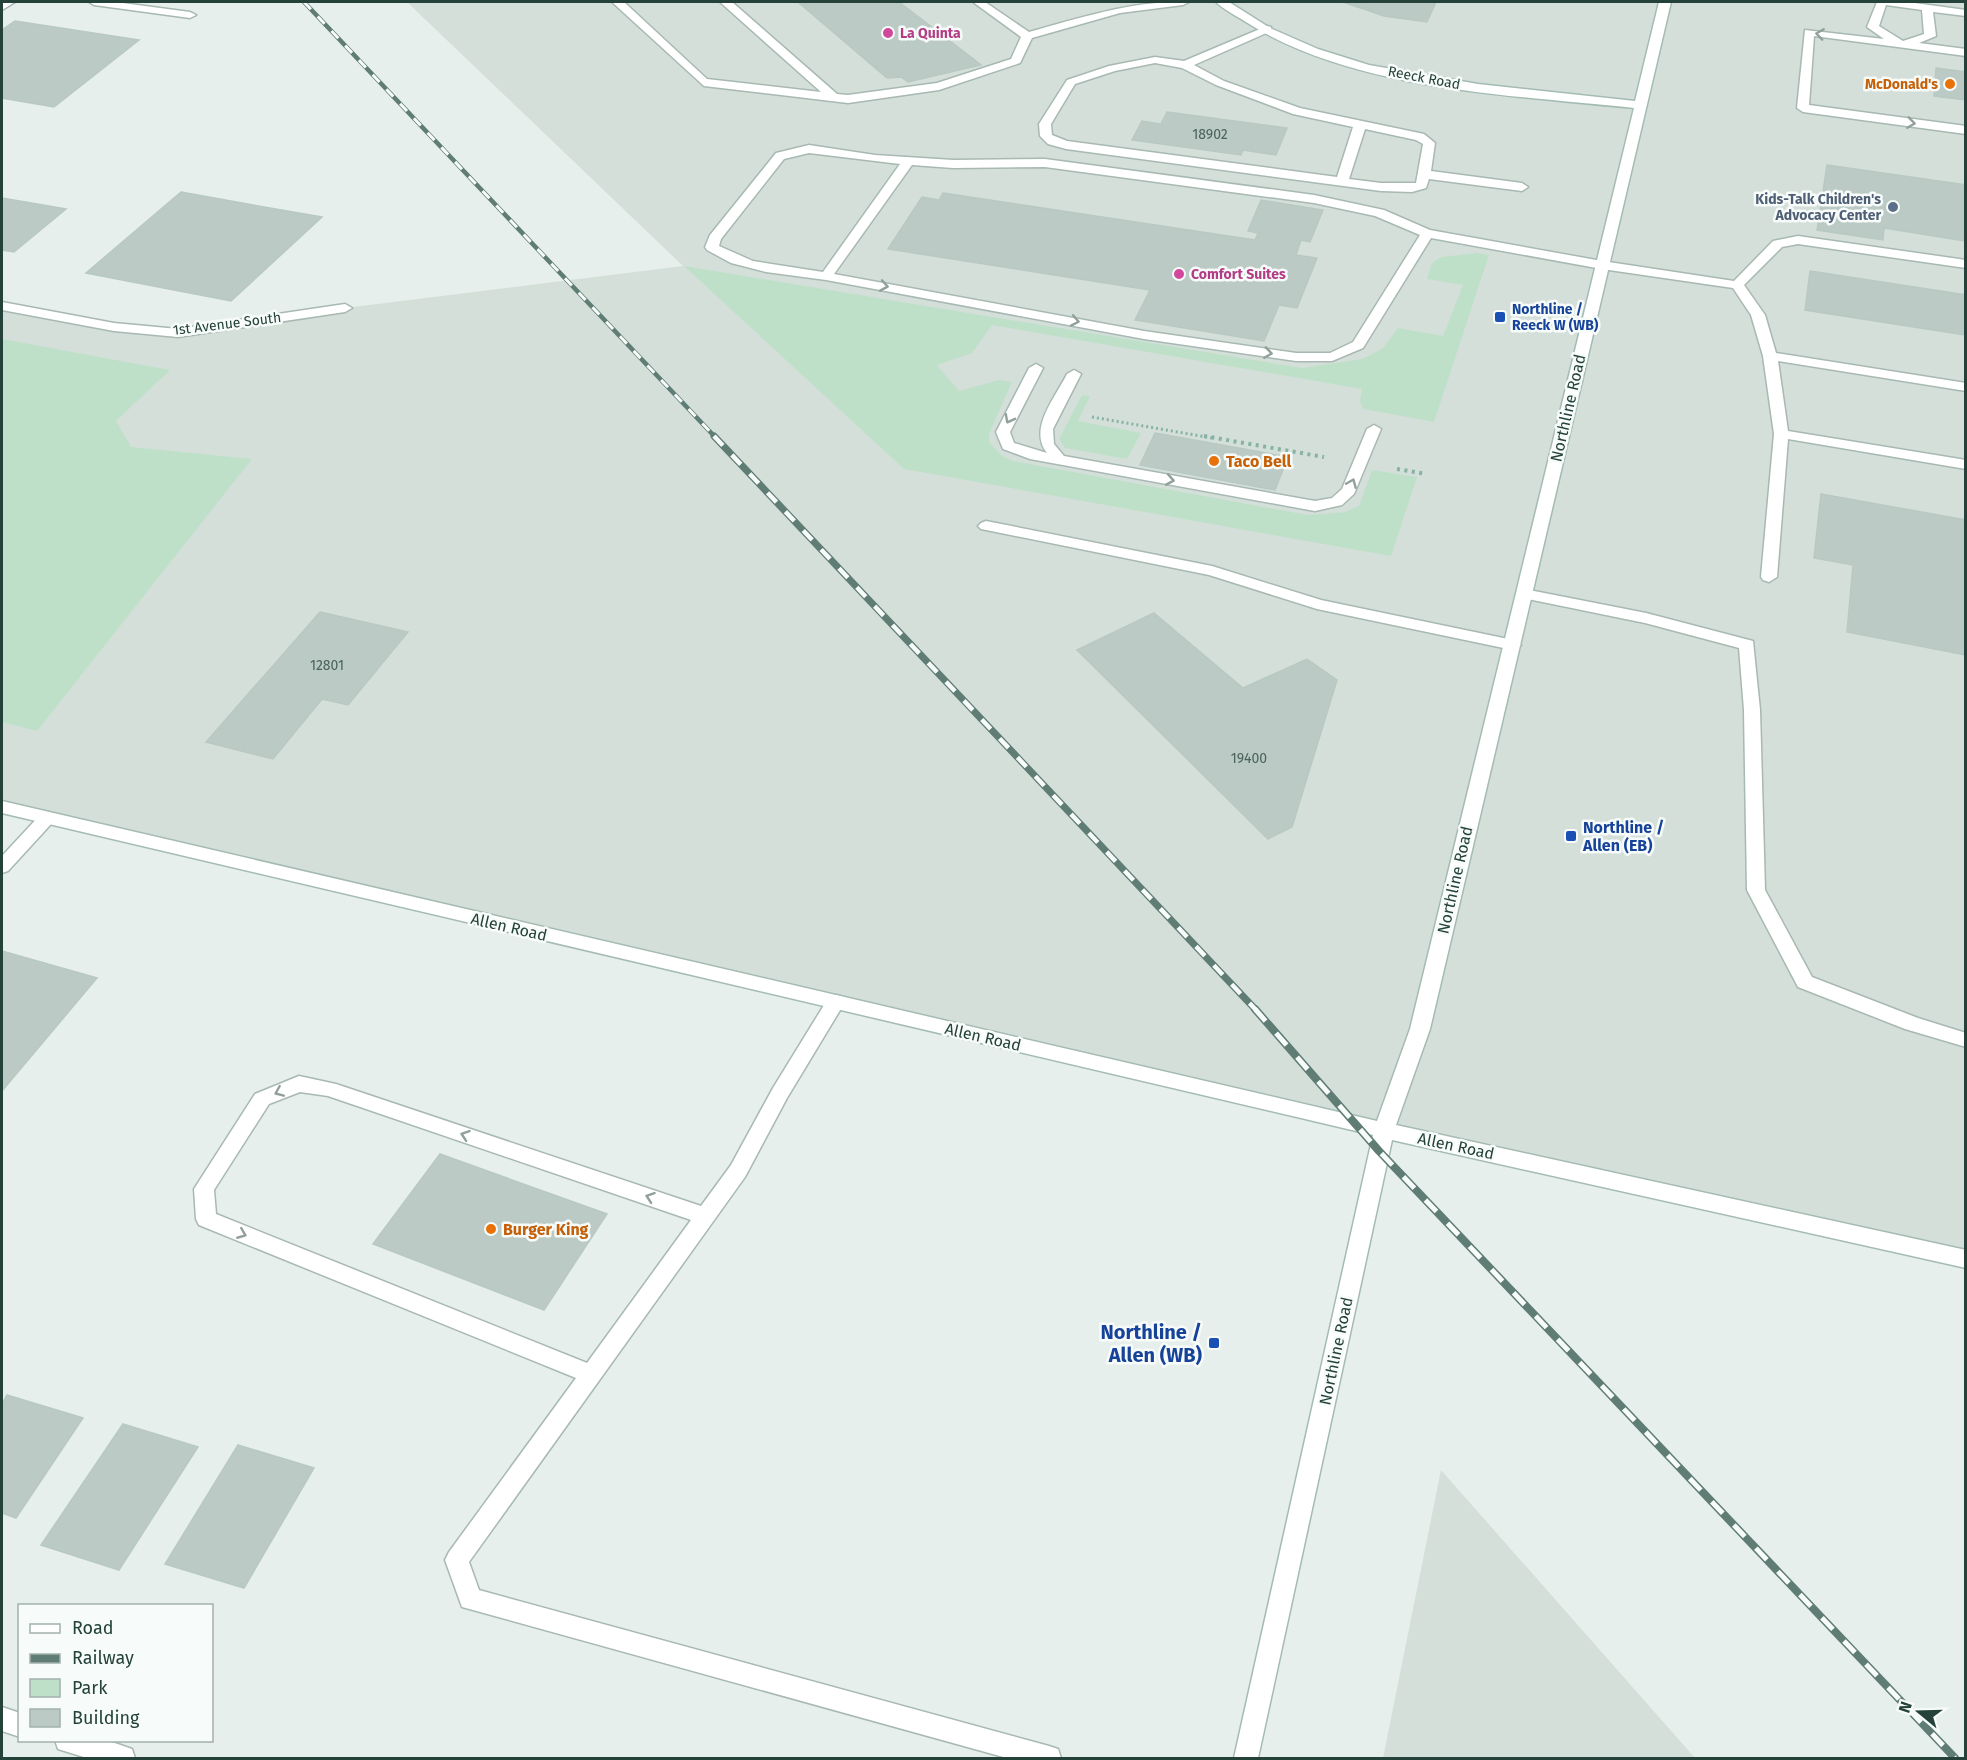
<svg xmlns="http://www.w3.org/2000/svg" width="1967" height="1760" font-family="'Fira Sans',sans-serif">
  <rect width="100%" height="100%" fill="#e6efeb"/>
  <!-- built -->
  <path fill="#d4dfda" d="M 407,2 L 1965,2 L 1965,1259 L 684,968 L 2,807 L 2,306 L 114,327 L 178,333 L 345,308 L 683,266 Z
    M 1441,1470 L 1695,1758 L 1383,1758 Z"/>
  <!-- green -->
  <path fill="#bfe0c8" d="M 1477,253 L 1489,255 L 1434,422 L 1363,409 L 1360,401 L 1362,389 L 992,325 L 972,353 L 937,365 L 959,391 L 999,380 L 1012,382 L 989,434 L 989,442 L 1001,455 L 1013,461 L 1308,515 L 1345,512 L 1359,506 L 1372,470 L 1417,477 L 1391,556 L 904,469 L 684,266 L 1302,368 L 1362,359 L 1382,349 L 1398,328 L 1443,336 L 1463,285 L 1427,279 L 1432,263 L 1441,257 Z
    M 2,339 L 170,370 L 116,421 L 131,447 L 252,459 L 37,731 L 2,722 Z
    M 1082,395 L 1090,396 L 1078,421 L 1141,433 L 1127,459 L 1065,448 L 1059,439 Z"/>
  <!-- building -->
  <path fill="#bbcac4" stroke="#b8c9c2" stroke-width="1.5" d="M 798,2 L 899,2 L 981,65 L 908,82 L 901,77 L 887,78 Z
    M 1343,2 L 1436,2 L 1427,22 L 1384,16 Z
    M 15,21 L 139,40 L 54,107 L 2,98 L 2,30 Z
    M 1936,68 L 1966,72 L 1966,100 L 1934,96 Z
    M 1167,112 L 1287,128 L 1276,155 L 1243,150 L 1241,155 L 1132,140 L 1142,121 L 1161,124 Z
    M 1827,165 L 1966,185 L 1966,241 L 1884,228 L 1883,240 L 1817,230 Z
    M 181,192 L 264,207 L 322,217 L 231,301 L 86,273 Z
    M 943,193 L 1255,240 L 1258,233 L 1248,231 L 1261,200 L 1323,210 L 1310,242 L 1301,240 L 1296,255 L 1317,258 L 1297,308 L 1279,305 L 1264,341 L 1135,320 L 1150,290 L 888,249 L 922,197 L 939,200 Z
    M 2,198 L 66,209 L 14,252 L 2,250 Z
    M 1810,271 L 1966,295 L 1966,335 L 1805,310 Z
    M 1155,433 L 1288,457 L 1275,490 L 1140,465 Z
    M 1821,494 L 1966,520 L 1966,655 L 1847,632 L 1853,565 L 1814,558 Z
    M 320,612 L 408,632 L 348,705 L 322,699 L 273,759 L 206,742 Z
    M 1154,613 L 1243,688 L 1307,659 L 1337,680 L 1292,827 L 1268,839 L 1077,650 Z
    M 2,951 L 97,978 L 2,1091 Z
    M 440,1154 L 607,1214 L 544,1310 L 373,1244 Z
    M 7,1395 L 83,1418 L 16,1518 L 2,1513 L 2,1404 Z
    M 123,1424 L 198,1447 L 119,1570 L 41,1545 Z
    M 238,1445 L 314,1468 L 244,1588 L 165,1564 Z"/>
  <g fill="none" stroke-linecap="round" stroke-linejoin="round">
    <defs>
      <path id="lane" d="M 2,2 L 15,2 L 2,10 Z
        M 612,2 L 624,2 L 707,79 L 821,92 L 720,2 L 732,2 L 837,94 L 848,95 L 937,83 L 1011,59 L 1021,37 L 973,2 L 985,2 L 1029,32 C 1080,18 1135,0 1189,2 L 1183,5 L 1120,13 L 1032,38 L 1020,63 L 939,90 L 848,103 L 704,86 Z
        M 1877,2 L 1907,2 L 1966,10 L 1966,16 L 1933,12 L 1936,36 L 1919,43 L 1966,49 L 1966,56 L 1814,36 L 1809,105 L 1966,126 L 1966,134 L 1803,112 L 1797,108 L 1805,30 L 1884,39 L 1867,27 ZM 1886,5 L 1922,10 L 1924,34 L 1903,41 L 1879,26 Z
        M 1267,26 L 1271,27 L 1271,31 L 1194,65 L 1224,81 L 1300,108 L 1424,134 L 1435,143 L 1431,171 L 1522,183 L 1528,187 L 1522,191 L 1429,179 L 1426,188 L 1412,192 L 1381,191 L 1066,149 L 1048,144 L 1040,136 L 1039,124 L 1067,80 L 1109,66 L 1155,57 L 1184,61 ZM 1155,63 L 1182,68 L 1216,85 L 1293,114 L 1353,127 L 1337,177 L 1067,141 L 1052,135 L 1051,124 L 1075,84 L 1115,71 ZM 1365,129 L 1416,140 L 1423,144 L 1416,183 L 1381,183 L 1349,179 Z
        M 809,145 L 875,155 L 953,160 L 1045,159 L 1314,195 L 1384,210 L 1430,230 L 1602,261 L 1734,281 L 1773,241 L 1798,236 L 1966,260 L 1966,268 L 1798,244 L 1782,247 L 1744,285 L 1765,315 L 1776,353 L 1966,383 L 1966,391 L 1778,361 L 1788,431 L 1966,460 L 1966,469 L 1788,439 L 1777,577 L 1769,582 L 1763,580 L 1761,577 L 1774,434 L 1763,356 L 1751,315 L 1733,288 L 1602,269 L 1431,238 L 1363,348 L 1332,361 L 1296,361 L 1144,339 L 826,280 L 766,272 L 731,263 L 707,250 L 705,247 L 710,235 L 776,153 ZM 809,153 L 900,164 L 823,272 L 753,261 L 719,246 L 721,239 L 784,159 ZM 912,165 L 953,168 L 1045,167 L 1314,203 L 1375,216 L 1420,235 L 1353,342 L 1330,353 L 1296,353 L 1144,331 L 834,274 Z
        M 1036,364 L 1043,368 L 1010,432 L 1014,443 L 1047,453 C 1028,429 1055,398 1067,374 L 1074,370 L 1081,374 L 1053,429 L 1054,444 L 1064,456 L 1315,501 L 1332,498 L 1342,489 L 1367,429 L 1374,425 L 1381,429 L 1354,494 L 1342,505 L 1315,511 L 1030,459 L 1003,449 L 996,432 L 1029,368 Z
        M 986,521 L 1212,566 L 1321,600 L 1513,640 L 1521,645 L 1513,650 L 1317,609 L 1209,575 L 981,529 L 978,526 L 981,523 Z
        M 1524,589 L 1646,613 L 1753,641 L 1760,710 L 1765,890 L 1812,977 L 1918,1018 L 1966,1033 L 1966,1047 L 1905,1029 L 1798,987 L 1747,890 L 1744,710 L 1739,648 L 1645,623 L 1518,597 L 1516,594 Z
        M 47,812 L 56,818 L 53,822 L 8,871 L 2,873 L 2,856 L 41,814 Z
        M 836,995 L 843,997 L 845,1002 L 787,1098 L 745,1177 L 469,1562 L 479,1590 L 1049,1746 L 1058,1749 L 1061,1758 L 1007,1758 L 462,1607 L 445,1560 L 449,1552 L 576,1378 L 199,1225 L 196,1219 L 194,1189 L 255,1094 L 299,1076 L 336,1084 L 701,1206 L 731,1165 L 773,1088 L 829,997 ZM 300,1092 L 328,1096 L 691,1220 L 587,1363 L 216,1214 L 214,1190 L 269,1104 Z"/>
      <path id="street" d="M 89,2 L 115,2 L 190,12 L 196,15 L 190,18 L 94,5 Z
        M 2,302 L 114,323 L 178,329 L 345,304 L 352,308 L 345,312 L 178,337 L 114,331 L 2,310 Z
        M 2,1707 L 20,1713 L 20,1737 L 2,1731 Z
        M 55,1740 L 106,1740 L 132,1749 L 135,1758 L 87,1758 L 58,1749 Z"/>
      <path id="secondary" d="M 1216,2 L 1229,2 L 1270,28 L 1318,49 L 1369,65 L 1478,84 L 1635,101 L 1659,2 L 1671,2 L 1430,1029 L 1396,1125 L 1966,1250 L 1966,1268 L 1392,1140 L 1258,1758 L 1234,1758 L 1373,1135 L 2,813 L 2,801 L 1377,1121 L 1410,1029 L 1634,108 C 1512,95 1352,90 1246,22 C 1237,16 1224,10 1216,2 Z"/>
    </defs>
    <!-- lane casing -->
    <use href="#lane" stroke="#a8b8b2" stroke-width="3"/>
    <!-- street casing -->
    <use href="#street" stroke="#a8b8b2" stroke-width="3"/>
    <!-- secondary casing -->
    <use href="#secondary" stroke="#a4bbb3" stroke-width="3"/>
    <!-- path-far1 -->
    <path stroke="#86b3a5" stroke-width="3" stroke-dasharray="2 3" stroke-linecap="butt" d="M 1092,417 L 1212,438"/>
    <!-- path -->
    <path stroke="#86b3a5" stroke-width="4" stroke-dasharray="3 4.5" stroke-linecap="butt" d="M 1204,436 L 1324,457
      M 1397,469 L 1426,474"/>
    <!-- lane -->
    <use href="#lane" fill="#fff" fill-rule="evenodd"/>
    <!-- street -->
    <use href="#street" fill="#fff" fill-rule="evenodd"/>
    <!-- secondary -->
    <use href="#secondary" fill="#fff" fill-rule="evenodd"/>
    <defs>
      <path id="rail-far2" d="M 304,2 L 716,438"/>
      <path id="rail-far1" d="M 714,436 L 1256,1010"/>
      <path id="rail" d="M 1255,1009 L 1379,1151 L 1955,1758"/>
    </defs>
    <!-- rail-far2 casing -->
    <use href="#rail-far2" stroke="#5f7d75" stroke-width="4.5"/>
    <!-- rail-far1 casing -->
    <use href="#rail-far1" stroke="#5f7d75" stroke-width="7"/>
    <!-- rail casing -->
    <use href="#rail" stroke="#5f7d75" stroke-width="8"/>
    <!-- rail-far2 -->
    <use href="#rail-far2" stroke="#f7fbf9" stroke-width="3" stroke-dasharray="10" stroke-linecap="butt"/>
    <!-- rail-far1 -->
    <use href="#rail-far1" stroke="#f7fbf9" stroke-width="4.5" stroke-dasharray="13" stroke-linecap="butt"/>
    <!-- rail -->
    <use href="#rail" stroke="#f7fbf9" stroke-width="5" stroke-dasharray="16" stroke-linecap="butt"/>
  </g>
  <!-- one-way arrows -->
  <defs><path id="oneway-chevron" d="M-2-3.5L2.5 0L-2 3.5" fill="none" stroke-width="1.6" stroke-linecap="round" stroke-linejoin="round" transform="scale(1.5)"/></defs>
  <g stroke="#92a09c">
    <use href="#oneway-chevron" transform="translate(1820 34) rotate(-172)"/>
    <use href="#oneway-chevron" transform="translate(1911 123) rotate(8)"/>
    <use href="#oneway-chevron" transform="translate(884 286) rotate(10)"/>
    <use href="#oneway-chevron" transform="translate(1075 321) rotate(11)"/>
    <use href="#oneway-chevron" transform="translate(1268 353) rotate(8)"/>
    <use href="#oneway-chevron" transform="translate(1009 419) rotate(118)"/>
    <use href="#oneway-chevron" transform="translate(1170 480) rotate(10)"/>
    <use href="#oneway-chevron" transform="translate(1352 483) rotate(-67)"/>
    <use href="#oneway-chevron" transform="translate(279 1092) rotate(157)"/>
    <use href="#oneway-chevron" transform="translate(465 1135) rotate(-161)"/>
    <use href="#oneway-chevron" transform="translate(650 1197) rotate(-161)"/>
    <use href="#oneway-chevron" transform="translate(242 1234) rotate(22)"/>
  </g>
  <!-- markers -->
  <g fill="#d1479c" stroke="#f7fbf9" stroke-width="2">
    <circle cx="888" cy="33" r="6"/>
    <circle cx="1179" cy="274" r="6"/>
  </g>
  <g fill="#e8710a" stroke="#f7fbf9" stroke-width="2">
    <circle cx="1950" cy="84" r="6"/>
    <circle cx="1214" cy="461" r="6"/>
    <circle cx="491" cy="1229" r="6"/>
  </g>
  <circle fill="#5c6f8a" stroke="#f7fbf9" stroke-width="2" cx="1893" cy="207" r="6"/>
  <g fill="#1a4fb4" stroke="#f7fbf9" stroke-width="2">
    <rect x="1494" y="311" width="12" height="12" rx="3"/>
    <rect x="1565" y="830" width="12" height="12" rx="3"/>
    <rect x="1208" y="1337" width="12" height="12" rx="3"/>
  </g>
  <g text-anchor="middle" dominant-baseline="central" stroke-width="5" stroke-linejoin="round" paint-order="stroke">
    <!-- far-hotel labels -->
    <g font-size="14" font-weight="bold" fill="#b23c85" stroke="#f7fbf9" text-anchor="start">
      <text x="900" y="33">La Quinta</text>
      <text x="1191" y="274">Comfort Suites</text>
    </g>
    <!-- far-street labels -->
    <g font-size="14" fill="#24423a" stroke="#f7fbf9">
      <text transform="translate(1424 78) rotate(11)">Reeck Road</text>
      <text transform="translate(227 324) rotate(-7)">1st Avenue South</text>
    </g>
    <!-- far-food labels -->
    <g font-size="14" font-weight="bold" fill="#c56008" stroke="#f7fbf9" text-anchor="end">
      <text x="1938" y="84">McDonald's</text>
    </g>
    <!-- number labels -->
    <g font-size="14" fill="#4a645c">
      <text x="1210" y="134">18902</text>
      <text x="327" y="665">12801</text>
      <text x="1249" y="758">19400</text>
    </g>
    <!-- far-service labels -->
    <g font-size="14" font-weight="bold" fill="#4e5e75" stroke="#f7fbf9" text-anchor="end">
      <text x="1881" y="199">Kids-Talk Children's<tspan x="1881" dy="16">Advocacy Center</tspan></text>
    </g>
    <!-- far-transit labels -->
    <g font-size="14" font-weight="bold" fill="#164399" stroke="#f7fbf9" text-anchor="start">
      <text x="1512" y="309">Northline /<tspan x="1512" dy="16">Reeck W (WB)</tspan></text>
    </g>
    <!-- street labels -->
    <g font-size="16" fill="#24423a" stroke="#f7fbf9">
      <text transform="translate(1568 408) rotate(-77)">Northline Road</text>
      <text transform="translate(1455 880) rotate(-77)">Northline Road</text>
      <text transform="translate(509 927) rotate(13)">Allen Road</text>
      <text transform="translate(983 1037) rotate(13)">Allen Road</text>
      <text transform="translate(1456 1146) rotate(12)">Allen Road</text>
      <text transform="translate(1336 1351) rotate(-78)">Northline Road</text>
    </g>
    <!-- food labels -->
    <g font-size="16" font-weight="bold" fill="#c56008" stroke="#f7fbf9" text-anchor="start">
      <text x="1226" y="461">Taco Bell</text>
      <text x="503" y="1229">Burger King</text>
    </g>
    <!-- transit labels -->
    <g font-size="16" font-weight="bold" fill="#164399" stroke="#f7fbf9" text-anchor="start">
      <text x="1583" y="827">Northline /<tspan x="1583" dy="18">Allen (EB)</tspan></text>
    </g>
    <!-- near-transit labels -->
    <g font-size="20" font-weight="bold" fill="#164399" stroke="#f7fbf9" text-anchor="end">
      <text x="1202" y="1332">Northline /<tspan x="1202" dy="23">Allen (WB)</tspan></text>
    </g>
  </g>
  <!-- border -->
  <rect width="1967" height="1760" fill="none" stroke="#24423a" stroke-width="6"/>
  <!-- legend -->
  <rect x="18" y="1604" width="195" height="138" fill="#f7fbf9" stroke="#a3b1ad" stroke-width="1.5"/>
  <rect x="30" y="1624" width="30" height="9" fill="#ffffff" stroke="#a3b1ad" stroke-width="1.5"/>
  <text x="72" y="1634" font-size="18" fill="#24423a">Road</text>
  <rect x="30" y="1654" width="30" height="9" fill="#5f7d75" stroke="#a3b1ad" stroke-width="1.5"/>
  <text x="72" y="1664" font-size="18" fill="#24423a">Railway</text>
  <rect x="30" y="1679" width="30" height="18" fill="#bfe0c8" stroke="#a3b1ad" stroke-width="1.5"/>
  <text x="72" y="1694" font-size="18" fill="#24423a">Park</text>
  <rect x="30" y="1709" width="30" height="18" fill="#bbcac4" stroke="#a3b1ad" stroke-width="1.5"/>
  <text x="72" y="1724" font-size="18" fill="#24423a">Building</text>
  <!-- north arrow -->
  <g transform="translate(1919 1712) rotate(289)" stroke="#f7fbf9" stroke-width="4.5" paint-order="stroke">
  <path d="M0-4.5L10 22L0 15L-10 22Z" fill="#24423a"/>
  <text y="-9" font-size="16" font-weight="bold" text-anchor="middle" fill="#24423a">N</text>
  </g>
</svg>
